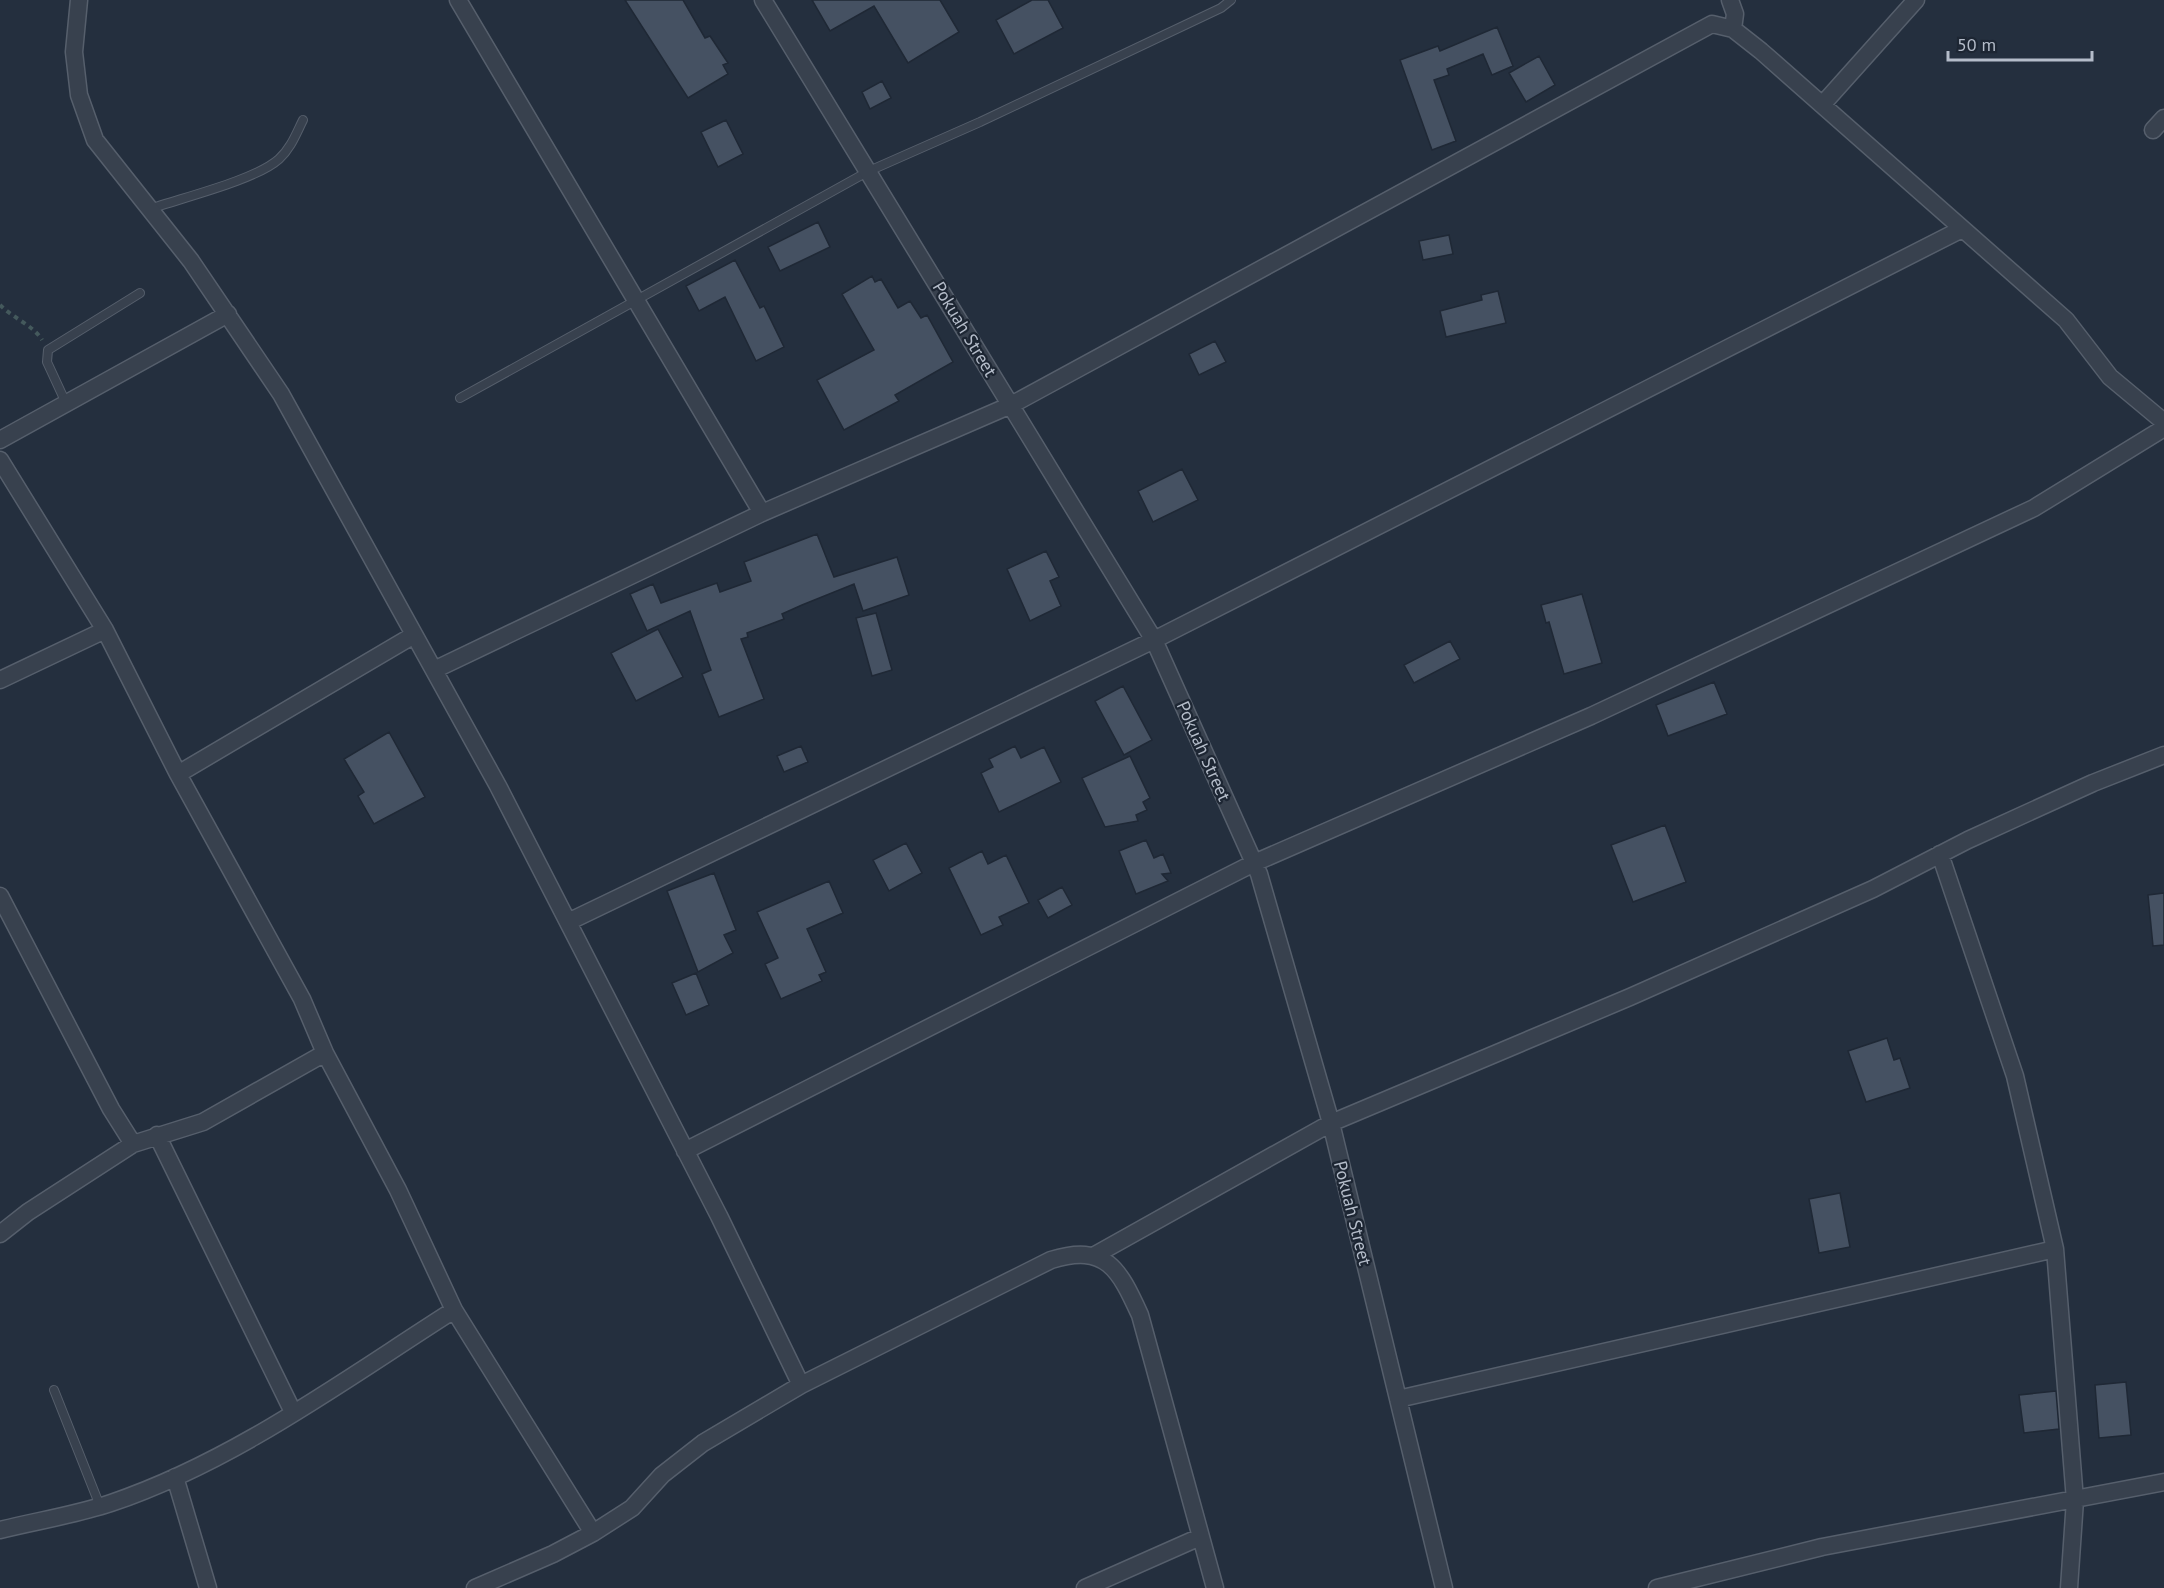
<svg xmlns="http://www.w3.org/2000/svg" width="2164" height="1588" font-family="'PT Sans',sans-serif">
  <rect width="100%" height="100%" fill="#242f3e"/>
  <!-- building -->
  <path fill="#455162" stroke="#1f2835" stroke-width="1.5" d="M 625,0 L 683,0 L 705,38 L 710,36 L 728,63 L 723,65 L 728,74 L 688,98 Z
    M 812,0 L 940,0 L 959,32 L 908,63 L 874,6 L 830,31 Z
    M 1032,0 L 1048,0 L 1063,28 L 1014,54 L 996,20 Z
    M 1497,27 L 1513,66 L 1492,75 L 1483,54 L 1447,69 L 1449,75 L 1434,80 L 1456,141 L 1432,150 L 1400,60 L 1438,46 L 1440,51 Z
    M 1539,56 L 1555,85 L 1526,102 L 1509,73 Z
    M 882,81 L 891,98 L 870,109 L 862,92 Z
    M 726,120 L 743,154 L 718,167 L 701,132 Z
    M 818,222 L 830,247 L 780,271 L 768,247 Z
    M 1449,235 L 1453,254 L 1423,260 L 1419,241 Z
    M 735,260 L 760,308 L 764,306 L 784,347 L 756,361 L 725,297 L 699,311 L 686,286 Z
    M 872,276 L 875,282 L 881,279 L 898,308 L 910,301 L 921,318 L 927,315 L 953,362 L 895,395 L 899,401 L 844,430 L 817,380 L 874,350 L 842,294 Z
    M 1498,291 L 1506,323 L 1446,337 L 1440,311 L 1482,300 L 1481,295 Z
    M 1215,341 L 1226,362 L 1199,375 L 1189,354 Z
    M 1182,469 L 1198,500 L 1153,522 L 1138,491 Z
    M 817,534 L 834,577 L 897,557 L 909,595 L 863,611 L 854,584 L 802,605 L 782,614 L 784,619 L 747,633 L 748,637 L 741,639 L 764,699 L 719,717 L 702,674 L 711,670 L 690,611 L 647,631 L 630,594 L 653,584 L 661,603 L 717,583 L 720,592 L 751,581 L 744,562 Z
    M 1046,551 L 1059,577 L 1050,581 L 1061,606 L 1030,621 L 1007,569 Z
    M 1582,594 L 1602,663 L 1564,674 L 1549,622 L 1546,623 L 1541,605 Z
    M 876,613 L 892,670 L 872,676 L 856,618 Z
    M 658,629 L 683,677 L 636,701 L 611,653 Z
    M 1450,641 L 1460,659 L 1414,683 L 1404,665 Z
    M 1714,682 L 1727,714 L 1668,736 L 1656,705 Z
    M 1123,686 L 1152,740 L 1124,755 L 1095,701 Z
    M 389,732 L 425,797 L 374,824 L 358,796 L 364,792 L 344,759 Z
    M 801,746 L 808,762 L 784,772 L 777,756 Z
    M 1015,746 L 1021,758 L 1044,747 L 1061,782 L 999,812 L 981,773 L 993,767 L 989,759 Z
    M 1130,756 L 1150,798 L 1143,802 L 1147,810 L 1136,815 L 1138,821 L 1105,827 L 1082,778 Z
    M 1665,825 L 1686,882 L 1633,902 L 1611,845 Z
    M 1146,840 L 1154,858 L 1163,854 L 1171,873 L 1162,874 L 1168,881 L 1136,894 L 1119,851 Z
    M 906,843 L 922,873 L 889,891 L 873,860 Z
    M 982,851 L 988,864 L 1006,855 L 1029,903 L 999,917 L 1003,925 L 981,935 L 949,868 Z
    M 714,873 L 736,930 L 724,935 L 733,953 L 698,972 L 667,891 Z
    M 829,881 L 843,913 L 807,929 L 826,972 L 819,975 L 822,981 L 781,999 L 765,964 L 778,958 L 757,912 Z
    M 1062,887 L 1072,905 L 1048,918 L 1038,900 Z
    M 2164,893 L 2164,945 L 2153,946 L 2148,895 Z
    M 696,973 L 709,1005 L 686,1015 L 672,983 Z
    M 1887,1038 L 1894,1060 L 1900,1058 L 1910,1088 L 1866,1102 L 1848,1051 Z
    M 1840,1193 L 1850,1247 L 1819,1253 L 1809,1199 Z
    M 2126,1382 L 2131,1435 L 2099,1438 L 2095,1385 Z
    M 2056,1391 L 2059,1429 L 2024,1433 L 2019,1395 Z"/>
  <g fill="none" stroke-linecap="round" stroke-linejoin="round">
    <defs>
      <path id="lane" d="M 150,209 C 181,198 256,180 279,159 C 291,148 296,134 303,120
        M 460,398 L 869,171 L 980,122 L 1221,8 L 1231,0
        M 66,403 L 47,362 L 48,350 L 140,293
        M 54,1390 L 100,1506"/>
      <path id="street" d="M 79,0 L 74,52 L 79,95 L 95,140 L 191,261 L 281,394 L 498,786 L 719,1216 L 801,1385
        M 458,0 L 762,513
        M 763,0 L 1154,640 L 1259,874 L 1331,1123 L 1444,1588
        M 1730,0 L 1735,14 L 1733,29
        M 1822,105 L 1916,0
        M 2153,130 L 2164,118
        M 0,440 L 228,314
        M 0,460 L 105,630 L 178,774 L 302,999 L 325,1053 L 398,1190 L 454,1310 L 593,1533
        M 434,670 L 762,513 L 1011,405 L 1712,24 L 1733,29 L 1761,51 L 2066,320 L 2110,377 L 2164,422
        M 0,680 L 105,630
        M 178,774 L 414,635
        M 1940,854 L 2015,1076 L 2055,1249 L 2075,1500 L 2069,1588
        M 0,896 L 111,1109 L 133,1144 L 203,1122 L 325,1053
        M 568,922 L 1154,640 L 1962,229
        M 157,1135 L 293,1412
        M 685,1151 L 1254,863 L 1591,716 L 2034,508 L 2164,428
        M 0,1234 L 28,1212 L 133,1144
        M 1095,1255 L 1331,1123 L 1630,997 L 1873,889 L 1968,840 L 2093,783 L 2164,755
        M 1398,1399 L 2055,1249
        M 175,1477 L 208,1588
        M 0,1530 C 36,1521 75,1515 111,1503 C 235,1461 344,1380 454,1310
        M 475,1588 L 553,1554 L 593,1533 L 632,1508 L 662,1475 L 703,1443 L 801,1385 L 1051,1260 C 1106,1243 1119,1269 1140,1315 L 1215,1588
        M 1085,1588 L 1200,1537
        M 1657,1588 L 1822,1547 L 2164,1482"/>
    </defs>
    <!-- lane casing -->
    <use href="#lane" stroke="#565f6c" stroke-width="10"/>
    <!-- street casing -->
    <use href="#street" stroke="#565f6c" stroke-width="19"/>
    <!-- path -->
    <path stroke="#44595c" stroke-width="4" stroke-dasharray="4.5 4.5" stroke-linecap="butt" d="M 0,305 C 13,318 34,326 42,340"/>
    <!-- lane -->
    <use href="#lane" stroke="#38414e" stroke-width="8"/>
    <!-- street -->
    <use href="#street" stroke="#38414e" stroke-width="16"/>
  </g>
  <g text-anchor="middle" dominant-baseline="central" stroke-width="4.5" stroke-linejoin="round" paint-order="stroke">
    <!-- street labels -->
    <g font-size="18" fill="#b4bcc9" stroke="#1d2633">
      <text transform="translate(965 329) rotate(59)">Pokuah Street</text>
      <text transform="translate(1204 751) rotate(66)">Pokuah Street</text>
      <text transform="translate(1353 1213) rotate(76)">Pokuah Street</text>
    </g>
  </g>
  <!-- scale -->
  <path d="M1948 51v9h144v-9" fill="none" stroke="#b4bcc9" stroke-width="3"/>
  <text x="1957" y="51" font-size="18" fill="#b4bcc9" stroke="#1d2633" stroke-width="4.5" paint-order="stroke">50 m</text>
</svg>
